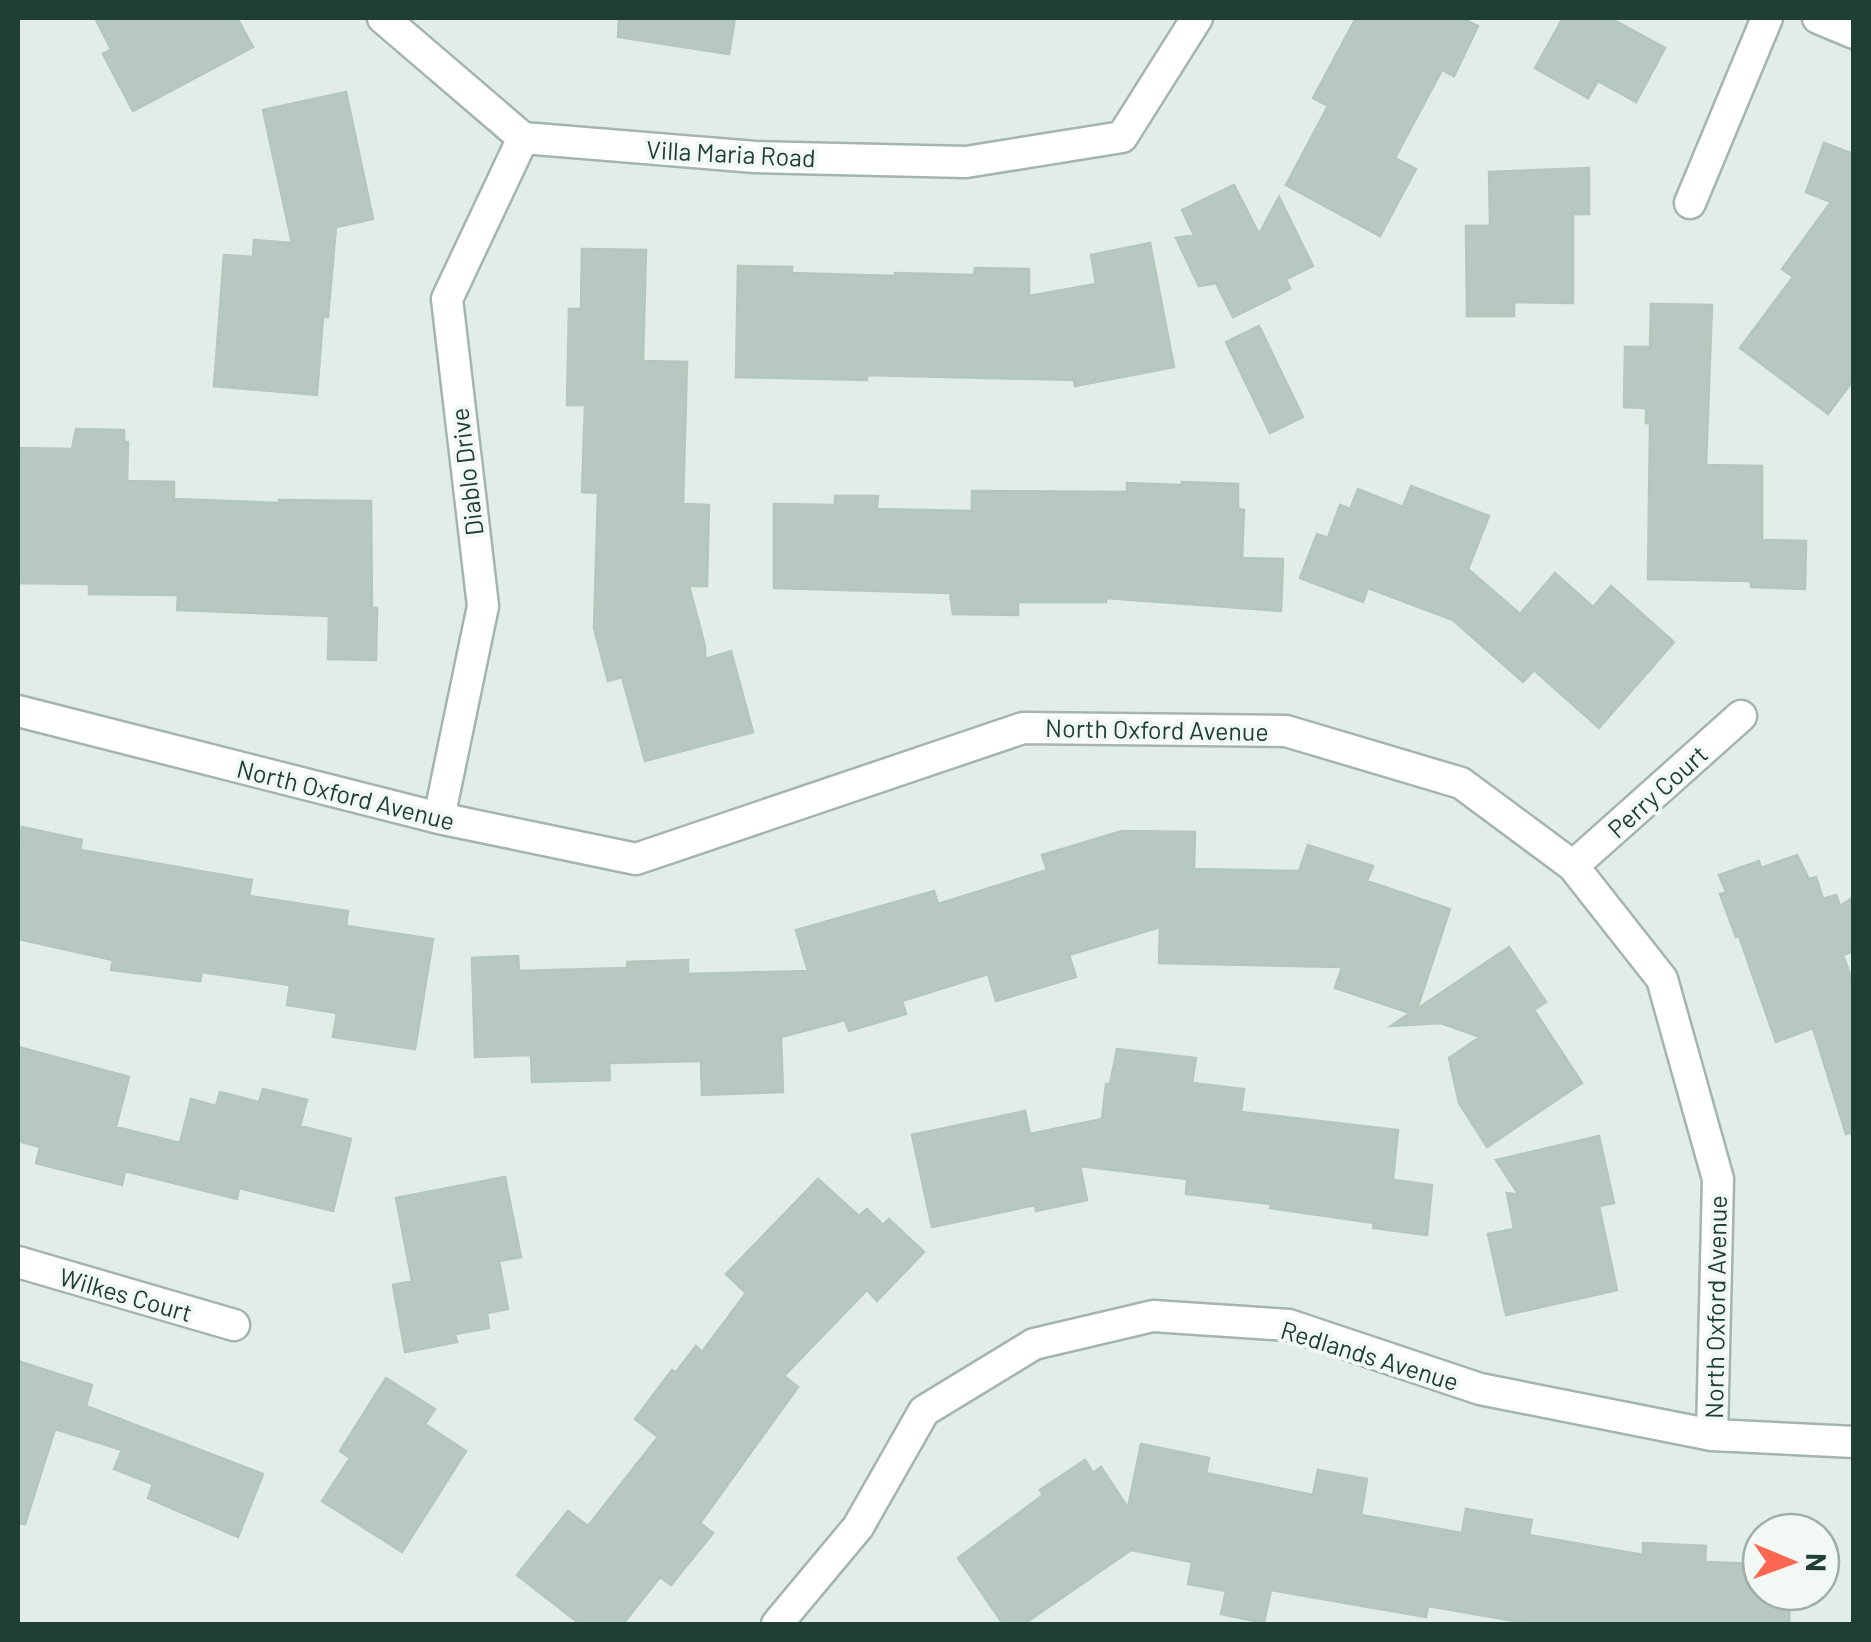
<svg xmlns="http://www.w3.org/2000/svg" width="1871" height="1642" font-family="Barlow,sans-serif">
  <rect width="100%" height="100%" fill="#e1ede6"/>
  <!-- building -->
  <path fill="#b6c8bf" stroke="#b3c7bc" stroke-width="2.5" d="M 95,18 L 237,18 L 253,47 L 133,111 L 103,54 L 111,49 Z
    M 619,18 L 735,18 L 729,54 L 618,37 Z
    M 1356,18 L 1461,18 L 1478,26 L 1454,76 L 1442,70 L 1395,158 L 1416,169 L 1380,236 L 1286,185 L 1328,106 L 1313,98 Z
    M 1563,18 L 1610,18 L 1665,48 L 1636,102 L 1598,81 L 1588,98 L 1535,68 Z
    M 346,92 L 373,219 L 336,227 L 328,317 L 323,317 L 317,395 L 214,386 L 224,255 L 253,257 L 254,240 L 292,243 L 263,110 Z
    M 1824,143 L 1854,154 L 1854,379 L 1828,414 L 1740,348 L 1793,277 L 1782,269 L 1831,202 L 1806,192 Z
    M 1589,168 L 1589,214 L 1573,214 L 1573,303 L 1514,302 L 1514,316 L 1467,316 L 1466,226 L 1490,226 L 1489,172 Z
    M 1234,185 L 1259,234 L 1279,197 L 1313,266 L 1286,279 L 1290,289 L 1233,317 L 1216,283 L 1199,286 L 1176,238 L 1194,235 L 1182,210 Z
    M 1150,243 L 1174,367 L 1075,386 L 1074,380 L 867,375 L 867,380 L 736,377 L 738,266 L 792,267 L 792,273 L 895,276 L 895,273 L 974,275 L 975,268 L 1029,269 L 1029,296 L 1096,284 L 1091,255 Z
    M 582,249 L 646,250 L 643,361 L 687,362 L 683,504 L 709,505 L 707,586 L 689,586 L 705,646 L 705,659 L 731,651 L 753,732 L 645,761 L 622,677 L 608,681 L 594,628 L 598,493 L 582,492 L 585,405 L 567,405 L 569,309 L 581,309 Z
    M 1651,304 L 1712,305 L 1706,465 L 1762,466 L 1762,540 L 1806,541 L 1805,589 L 1751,587 L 1751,581 L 1648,579 L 1650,423 L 1646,423 L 1646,408 L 1624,407 L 1625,347 L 1650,347 Z
    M 1259,326 L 1303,417 L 1270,433 L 1226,342 Z
    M 76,429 L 124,430 L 124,442 L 128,442 L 127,481 L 174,482 L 174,499 L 279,503 L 279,500 L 371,501 L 372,608 L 377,608 L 376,660 L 328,659 L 329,616 L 177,610 L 178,595 L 89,594 L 89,584 L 18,583 L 18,448 L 72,449 Z
    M 1182,482 L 1238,484 L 1238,509 L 1244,510 L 1242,558 L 1283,559 L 1281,611 L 1106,598 L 1106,602 L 1018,602 L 1018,615 L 953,614 L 950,593 L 774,588 L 774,504 L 835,505 L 835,496 L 878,496 L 877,509 L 972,511 L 972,491 L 1127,492 L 1127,483 L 1182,485 Z
    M 1411,486 L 1489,516 L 1468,569 L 1520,614 L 1555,573 L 1593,607 L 1611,586 L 1674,642 L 1599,728 L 1534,670 L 1523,682 L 1453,620 L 1368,588 L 1363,602 L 1300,578 L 1317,534 L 1328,538 L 1340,505 L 1350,509 L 1358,489 L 1403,507 Z
    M 22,827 L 82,840 L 80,850 L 252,880 L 249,896 L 348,911 L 346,926 L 433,939 L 415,1049 L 333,1037 L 337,1013 L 287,1005 L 290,985 L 202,972 L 200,981 L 111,970 L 113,960 L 18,939 L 18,851 Z
    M 1122,831 L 1195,832 L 1194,869 L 1299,871 L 1308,845 L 1373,866 L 1367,881 L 1450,909 L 1417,1009 L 1509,947 L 1546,1002 L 1534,1010 L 1582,1083 L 1487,1147 L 1459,1103 L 1449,1058 L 1480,1037 L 1441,1023 L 1391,1026 L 1410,1013 L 1335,988 L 1342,967 L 1159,963 L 1160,927 L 1069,955 L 1076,977 L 996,1001 L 988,974 L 902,1001 L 906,1014 L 849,1031 L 845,1020 L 781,1037 L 783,1092 L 702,1095 L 701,1061 L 609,1063 L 610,1080 L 532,1082 L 531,1055 L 475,1057 L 472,958 L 518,956 L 519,971 L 627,968 L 627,962 L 688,960 L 688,974 L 808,971 L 796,930 L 934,891 L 938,904 L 1047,870 L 1042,855 Z
    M 1797,855 L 1809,879 L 1816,877 L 1823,899 L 1836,895 L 1840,906 L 1854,897 L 1854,951 L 1843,955 L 1854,986 L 1854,1132 L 1846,1134 L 1813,1028 L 1776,1042 L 1739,936 L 1736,937 L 1720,894 L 1726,892 L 1719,875 L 1759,861 L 1761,868 Z
    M 18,1047 L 129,1077 L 116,1127 L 180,1143 L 191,1099 L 216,1106 L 220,1092 L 259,1102 L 263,1089 L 307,1100 L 300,1126 L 351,1139 L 333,1211 L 239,1188 L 237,1199 L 125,1171 L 122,1185 L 36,1163 L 40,1147 L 18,1141 Z
    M 1117,1049 L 1196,1058 L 1192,1083 L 1244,1089 L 1241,1112 L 1398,1130 L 1393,1180 L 1432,1185 L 1427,1235 L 1373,1228 L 1374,1223 L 1270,1208 L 1271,1204 L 1186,1194 L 1187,1179 L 1080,1166 L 1087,1200 L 1036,1211 L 1035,1205 L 932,1227 L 912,1135 L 1025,1111 L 1030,1134 L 1102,1119 L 1106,1084 L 1110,1084 Z
    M 1599,1136 L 1614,1203 L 1599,1206 L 1617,1290 L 1506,1315 L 1488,1234 L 1514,1229 L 1507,1193 L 1519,1195 L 1496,1160 Z
    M 505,1177 L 521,1257 L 499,1261 L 508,1309 L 487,1313 L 489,1328 L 455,1334 L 457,1342 L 405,1352 L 393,1285 L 412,1281 L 396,1198 Z
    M 818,1179 L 859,1216 L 867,1209 L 883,1225 L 889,1219 L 924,1252 L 877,1301 L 867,1290 L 784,1376 L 798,1387 L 700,1523 L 713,1533 L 671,1585 L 660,1577 L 623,1624 L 580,1624 L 517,1575 L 568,1511 L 588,1526 L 658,1437 L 635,1419 L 672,1370 L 676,1372 L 696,1346 L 702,1352 L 746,1293 L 726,1274 Z
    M 18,1361 L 92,1385 L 86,1406 L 263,1474 L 238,1537 L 148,1498 L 153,1484 L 114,1469 L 122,1450 L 55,1429 L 25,1524 L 18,1523 Z
    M 386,1378 L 435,1409 L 425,1424 L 466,1451 L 402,1552 L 322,1501 L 350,1458 L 340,1451 Z
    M 1141,1444 L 1209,1458 L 1206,1473 L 1313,1495 L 1318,1470 L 1367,1479 L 1361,1515 L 1462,1533 L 1466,1509 L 1532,1520 L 1529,1535 L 1643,1555 L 1643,1543 L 1706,1546 L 1705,1562 L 1761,1564 L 1761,1592 L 1790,1592 L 1789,1624 L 1532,1624 L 1428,1606 L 1426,1617 L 1271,1590 L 1264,1623 L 1221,1614 L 1226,1591 L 1188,1584 L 1192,1562 L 1131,1550 L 1024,1624 L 1003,1624 L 958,1558 L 1043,1495 L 1040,1490 L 1085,1460 L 1093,1473 L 1101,1467 L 1128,1508 Z"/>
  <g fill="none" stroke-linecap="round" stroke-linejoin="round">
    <defs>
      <path id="street" d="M 383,18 L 523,138 L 755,157 L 966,162 L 1122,137 L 1197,18
        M 1818,18 L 1854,33
        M 1690,203 L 1767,18
        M 18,711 L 439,818 L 636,859 L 1023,728 L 1286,731 L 1461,783 L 1573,866 L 1662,979 L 1718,1179 L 1712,1435
        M 439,818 L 483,606 L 447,299 L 523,138
        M 1573,866 L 1741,716
        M 18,1262 L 234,1325
        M 777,1624 L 858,1527 L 924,1411 L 1034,1344 L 1153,1316 L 1289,1325 L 1480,1389 L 1712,1435 L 1854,1442"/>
    </defs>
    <!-- street casing -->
    <use href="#street" stroke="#a3b5ad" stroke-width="35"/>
    <!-- street -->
    <use href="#street" stroke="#fff" stroke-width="30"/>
  </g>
  <g text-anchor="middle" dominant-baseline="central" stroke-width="8" stroke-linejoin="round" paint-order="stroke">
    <!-- street labels -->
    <g font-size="25" fill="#203f33" stroke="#f2f9f5">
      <text transform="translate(731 153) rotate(3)">Villa Maria Road</text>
      <text transform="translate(466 472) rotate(-97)">Diablo Drive</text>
      <text transform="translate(1157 729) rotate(1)">North Oxford Avenue</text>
      <text transform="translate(1657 791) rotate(-42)">Perry Court</text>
      <text transform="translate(346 794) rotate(14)">North Oxford Avenue</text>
      <text transform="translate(126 1294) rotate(16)">Wilkes Court</text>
      <text transform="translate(1715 1307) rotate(-89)">North Oxford Avenue</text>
      <text transform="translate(1370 1355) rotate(17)">Redlands Avenue</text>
    </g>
  </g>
  <!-- border -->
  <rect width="1871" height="1642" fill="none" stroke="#203f33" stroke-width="40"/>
  <!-- north arrow -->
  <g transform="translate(1791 1562) rotate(91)"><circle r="48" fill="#f2f9f5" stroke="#9eafa7" stroke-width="2.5"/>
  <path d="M0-8L18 38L0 25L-18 38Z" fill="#fb6751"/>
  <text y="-15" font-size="28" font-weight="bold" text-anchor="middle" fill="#203f33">N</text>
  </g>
</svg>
